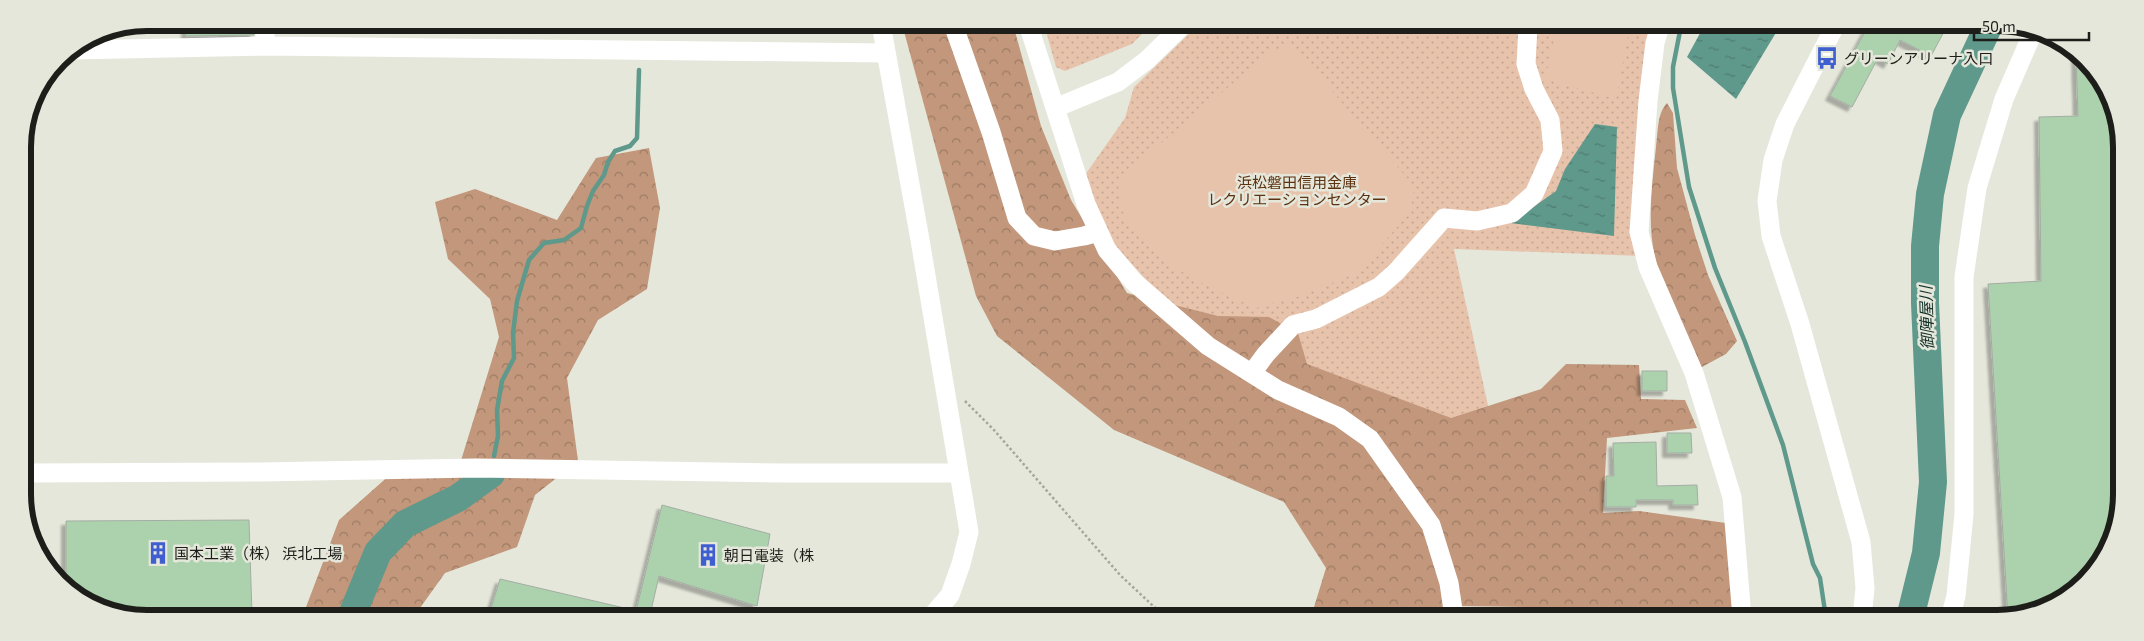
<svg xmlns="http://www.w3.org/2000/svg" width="2144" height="641" font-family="'Exo 2','Noto Sans JP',sans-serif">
  <defs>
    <pattern id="green-dots" width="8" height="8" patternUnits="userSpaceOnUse" patternTransform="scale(1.25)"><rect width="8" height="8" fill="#e8c3ac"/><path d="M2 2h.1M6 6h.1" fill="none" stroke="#c7a793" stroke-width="1.8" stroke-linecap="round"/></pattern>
    <pattern id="forest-crowns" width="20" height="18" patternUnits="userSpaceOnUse" patternTransform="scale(1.25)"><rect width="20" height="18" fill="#c2977b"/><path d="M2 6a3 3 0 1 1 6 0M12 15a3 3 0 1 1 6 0" fill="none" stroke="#9d7b64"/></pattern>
    <pattern id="water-ripples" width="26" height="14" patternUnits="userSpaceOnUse" patternTransform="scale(1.25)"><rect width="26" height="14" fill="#5f998b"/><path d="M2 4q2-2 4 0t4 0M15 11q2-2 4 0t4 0" fill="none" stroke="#4e7c71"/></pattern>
    <filter id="shadow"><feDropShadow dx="-4.5" dy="4.5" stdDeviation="1" flood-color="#0004"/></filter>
  </defs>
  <rect width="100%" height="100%" fill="#e5e7db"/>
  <!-- green -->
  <path fill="url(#green-dots)" d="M 1044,24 L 1151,25 L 1132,44 L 1065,71 L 1056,67 Z
    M 1198,25 L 1652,26 L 1641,256 L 1454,249 L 1497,447 L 1215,341 L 1147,281 L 1114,244 L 1093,208 L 1085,175 L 1125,118 L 1134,87 Z"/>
  <!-- forest -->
  <path fill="url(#forest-crowns)" d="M 902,24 L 1013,24 L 1041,126 L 1071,200 L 1127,293 L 1218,316 L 1269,317 L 1298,333 L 1307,364 L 1451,418 L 1541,389 L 1566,364 L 1639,365 L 1641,399 L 1685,400 L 1697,428 L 1607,438 L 1603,513 L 1639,511 L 1726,523 L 1733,618 L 1646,618 L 1620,607 L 1579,608 L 1459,606 L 1459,617 L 1311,617 L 1326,568 L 1284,502 L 1114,430 L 997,336 L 976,296 Z
    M 1667,103 L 1673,113 L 1677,168 L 1695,235 L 1708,275 L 1737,341 L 1726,354 L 1700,368 C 1688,333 1668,300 1657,265 C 1646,228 1652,185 1656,147 C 1658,133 1657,113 1667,103 Z
    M 649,148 L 660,208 L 647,289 L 598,320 L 567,378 L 578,461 L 535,495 L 517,547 L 445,573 L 415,615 L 303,615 L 339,520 L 392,473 L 459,467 L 499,337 L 490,299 L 448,259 L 435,202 L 475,189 L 557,220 L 596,158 Z"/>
  <!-- pitch -->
  <path fill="#e8c3ac" d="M 1557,26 L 1630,26 L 1616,99 L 1545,79 Z
    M 1292,45 L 1414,186 L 1411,211 L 1357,273 L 1300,296 L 1256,308 L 1213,289 L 1168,264 L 1124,216 L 1117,180 L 1273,50 Z"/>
  <!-- water -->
  <path fill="url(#water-ripples)" d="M 1704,26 L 1780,26 L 1736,99 L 1687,57 Z
    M 1595,124 L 1617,127 L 1614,236 L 1511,223 L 1556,191 L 1565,169 Z"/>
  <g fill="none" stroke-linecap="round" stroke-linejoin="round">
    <!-- stream -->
    <path stroke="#5f998b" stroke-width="4.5" d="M 1681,26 L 1673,67 L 1673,88 L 1689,187 L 1715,268 L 1745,342 L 1783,445 L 1813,564 L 1820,578 L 1826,618
      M 494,456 L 498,436 L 497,410 L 502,381 L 514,358 L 513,333 L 517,301 L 529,260 L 544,243 L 564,240 L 581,228 L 587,206 L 593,191 L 604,175 L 608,162 L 615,151 L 630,146 L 637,138 L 639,70"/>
    <!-- river -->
    <path stroke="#5f998b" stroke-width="28" d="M 352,615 L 378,552 L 405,524 L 458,498 L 491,474
      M 1910,618 L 1926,553 L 1933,482 L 1925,303 L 1925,246 L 1930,194 L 1947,115 L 1988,27"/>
  </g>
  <!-- building -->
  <path fill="#acd2ad" stroke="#a4ada4" filter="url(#shadow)" d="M 186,23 L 254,23 L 254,35 L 186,36 Z
    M 1868,26 L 1947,26 L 1931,56 L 1900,40 L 1888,64 L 1878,58 L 1852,107 L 1830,96 Z
    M 2076,54 L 2085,59 L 2119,123 L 2117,526 L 2079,588 L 2044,609 L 2008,618 L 1988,284 L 2041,281 L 2039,117 L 2078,116 Z
    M 1642,371 L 1667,371 L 1667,391 L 1642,391 Z
    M 1667,433 L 1691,433 L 1692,453 L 1667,453 Z
    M 1656,442 L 1657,486 L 1697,485 L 1698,505 L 1673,505 L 1673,500 L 1636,500 L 1636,507 L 1606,507 L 1606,476 L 1614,476 L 1613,443 Z
    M 662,505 L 770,534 L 757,606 L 659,576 L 650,615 L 635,615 Z
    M 249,520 L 252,615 L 115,614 L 66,584 L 66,521 Z
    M 500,579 L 633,610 L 633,615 L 489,615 Z"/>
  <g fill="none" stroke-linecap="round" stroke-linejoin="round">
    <!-- path -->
    <path stroke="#a4a69c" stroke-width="2.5" stroke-dasharray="2.5 2.5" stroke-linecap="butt" d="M 965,401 L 994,430 L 1120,575 L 1165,617"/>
    <!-- minor -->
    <path stroke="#fff" stroke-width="19" d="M 881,24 L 919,234 L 969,532 L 961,564 L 950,595 L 932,616
      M 953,24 L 991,132 L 1017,218 L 1034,236 L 1055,241 L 1084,236 L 1098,232
      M 1028,24 L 1086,204 L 1107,250 L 1134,282 L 1208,346 L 1278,390 L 1339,417 L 1370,439 L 1431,525 L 1449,583 L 1454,617
      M 1660,26 L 1655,43 L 1648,101 L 1639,232 L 1648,267 L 1694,373 L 1732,497 L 1742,618
      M 1835,26 L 1785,124 L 1773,160 L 1767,201 L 1771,236 L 1800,324 L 1861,542 L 1865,588 L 1862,618
      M 265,46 L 265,23
      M 72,50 L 265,46 L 886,53
      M 1055,108 L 1118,82 L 1147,60 L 1183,25
      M 1252,373 L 1266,354 L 1293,325 L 1316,319 L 1379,287 L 1396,272 L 1444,218 L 1477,221 L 1512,213 L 1534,194 L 1553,151 L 1550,120 L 1534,89 L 1526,64 L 1528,26
      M 25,473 L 261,472 L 475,468 L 782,473 L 959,473
      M 1950,618 L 1956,596 L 1964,514 L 1964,277 L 1977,188 L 2004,99 L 2034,30"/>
  </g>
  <!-- icons -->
  <defs>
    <symbol id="bus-bare" viewBox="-9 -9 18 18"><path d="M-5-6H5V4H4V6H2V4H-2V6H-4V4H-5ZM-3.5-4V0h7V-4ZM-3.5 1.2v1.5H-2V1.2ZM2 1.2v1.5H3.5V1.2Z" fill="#3f5fd1" stroke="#e5e7db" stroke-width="2.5" paint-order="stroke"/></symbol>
    <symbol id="building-bare" viewBox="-9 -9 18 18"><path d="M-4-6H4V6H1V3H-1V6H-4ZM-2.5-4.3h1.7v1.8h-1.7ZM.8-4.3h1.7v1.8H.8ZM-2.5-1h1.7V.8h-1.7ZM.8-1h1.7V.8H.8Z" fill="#3f5fd1" stroke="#e5e7db" stroke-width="2.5" paint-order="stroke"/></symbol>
  </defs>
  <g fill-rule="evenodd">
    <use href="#bus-bare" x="1811" y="42" width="32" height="32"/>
    <use href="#building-bare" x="142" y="537" width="32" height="32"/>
    <use href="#building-bare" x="692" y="539" width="32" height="32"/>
  </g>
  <g text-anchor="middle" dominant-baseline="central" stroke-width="5" stroke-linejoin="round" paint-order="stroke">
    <!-- poi labels -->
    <g font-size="15" fill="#1d1e19" stroke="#e5e7db" text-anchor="start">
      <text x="1844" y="58">グリーンアリーナ入口</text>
      <text x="174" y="553">国本工業（株） 浜北工場</text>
      <text x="724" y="555">朝日電装（株</text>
    </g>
    <!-- park labels -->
    <g font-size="15" fill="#5c3211" stroke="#e5e7db">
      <text x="1297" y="182">浜松磐田信用金庫<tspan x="1297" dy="17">レクリエーションセンター</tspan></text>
    </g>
    <!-- water labels -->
    <g font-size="16" font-style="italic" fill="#13312a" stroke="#e5e7db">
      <text transform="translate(1926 318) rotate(-92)">御陣屋川</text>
    </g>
  </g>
  <!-- crop -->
  <path d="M0 0H2144V641H0ZM147 31H1997A116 116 0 0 1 2113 147V494A116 116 0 0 1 1997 610H147A116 116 0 0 1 31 494V147A116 116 0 0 1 147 31Z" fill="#e5e7db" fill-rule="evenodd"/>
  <path fill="none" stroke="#1d1e19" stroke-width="6" d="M147 31H1997A116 116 0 0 1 2113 147V494A116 116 0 0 1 1997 610H147A116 116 0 0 1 31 494V147A116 116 0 0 1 147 31Z"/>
  <!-- scale -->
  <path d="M1974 32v8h115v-8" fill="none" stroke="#1d1e19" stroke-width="2.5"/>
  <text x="1982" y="32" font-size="15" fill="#1d1e19" stroke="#e5e7db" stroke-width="4" paint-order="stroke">50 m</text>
</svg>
